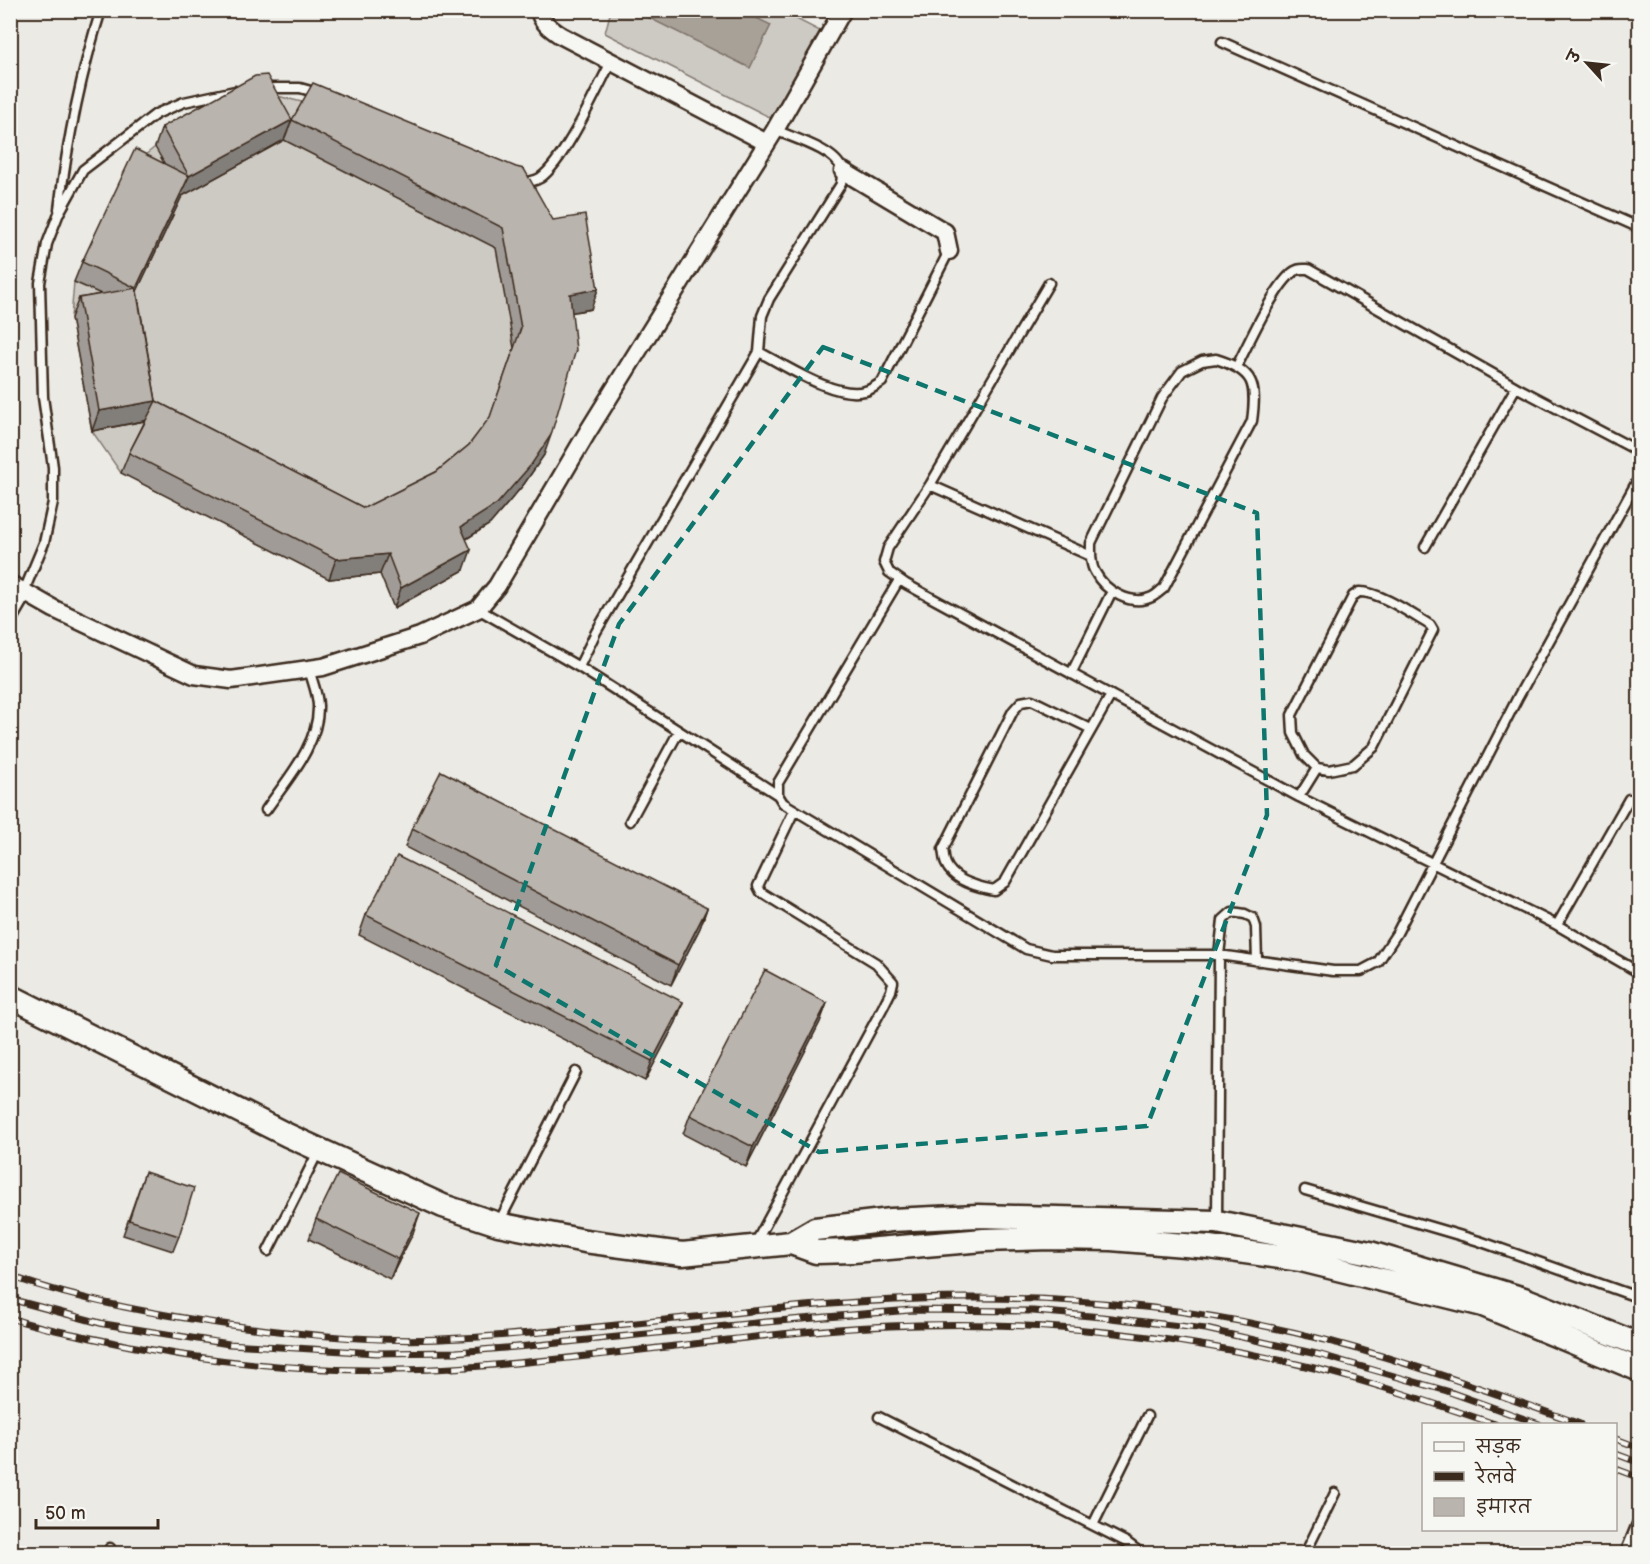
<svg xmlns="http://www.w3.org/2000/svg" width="1650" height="1564" font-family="'Balsamiq Sans','Playpen Sans Deva',sans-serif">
  <rect width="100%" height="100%" fill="#ebeae5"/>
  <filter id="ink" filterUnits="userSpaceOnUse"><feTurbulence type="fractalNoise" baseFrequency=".0167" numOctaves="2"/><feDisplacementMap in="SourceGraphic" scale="12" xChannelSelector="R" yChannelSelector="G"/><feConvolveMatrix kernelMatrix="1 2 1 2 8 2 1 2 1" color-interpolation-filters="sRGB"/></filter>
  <g filter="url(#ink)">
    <!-- grass -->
    <path fill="#cdcac4" stroke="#847a71" stroke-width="1.5" d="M 611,10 L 781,11 L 820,31 L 777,121 L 605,33 Z
      M 257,91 L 306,103 L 546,240 L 578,235 L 591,309 L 563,314 L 569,369 L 544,455 L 524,484 L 490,524 L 454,547 L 464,570 L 394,608 L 380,574 L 329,579 L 121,473 L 92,431 L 71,318 L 74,282 L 128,169 L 155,147 Z"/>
    <!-- water -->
    <path fill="#a8a198" stroke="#7c7167" stroke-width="1.5" d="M 643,10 L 742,11 L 771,25 L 750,68 L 641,14 Z"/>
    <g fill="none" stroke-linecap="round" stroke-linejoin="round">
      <defs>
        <path id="lane" d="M 1222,42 L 1640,228
          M 263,88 L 300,88 L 318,93
          M 522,182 C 528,182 535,181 540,178 C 564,162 597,89 611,62
          M 59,209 C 67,144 81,73 101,10
          M 1049,283 L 930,485 L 888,548 L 884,562 L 889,572 L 906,584 L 1299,797 L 1557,925 L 1640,973
          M 759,352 C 786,366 835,399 865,391 C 871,390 877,385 882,382 L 949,251
          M 1216,359 C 1254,371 1257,383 1252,421 L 1164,588 C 1160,591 1156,595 1152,597 C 1131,607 1105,591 1095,572 C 1090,564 1091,553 1091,543 L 1162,398 L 1182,371 L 1202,361 Z
          M 1237,366 C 1248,344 1276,282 1295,271 C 1299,268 1303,269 1308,269 L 1516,387 L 1640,452
          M 930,485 L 1091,556
          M 1425,547 L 1516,387
          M 899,580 L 778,783 L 778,795 L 783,803 L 1026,949 L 1052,955 L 1219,955 L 1333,971 L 1361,971 L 1378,962 L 1397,933 L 1518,697 L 1640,476
          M 24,591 L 44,543 L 53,502 L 53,467 L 43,397 L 40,283 L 47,244 L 59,213 L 83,170 L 156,114 L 184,102 L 235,91
          M 1359,592 C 1379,591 1413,615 1430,625 L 1433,630 L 1374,747 L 1353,765 L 1329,770 L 1317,768 L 1304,755 L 1293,733 L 1292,715 L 1353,596 Z
          M 478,609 L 579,667 L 679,731 L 630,821
          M 579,667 L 596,632 L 759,352 L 762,316 L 769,299 L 841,184 C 841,180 843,174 842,170 C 836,150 793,138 775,130
          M 1071,674 L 1112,591
          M 1091,729 L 1032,700 L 1021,702 L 1013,711 L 943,849 C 944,854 944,860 946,864 C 953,881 978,887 994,890 L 1005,882 L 1111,695
          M 679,731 L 778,795
          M 1299,797 L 1317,768
          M 266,810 C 287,779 319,745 318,706 C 318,694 312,681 309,669
          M 1557,925 L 1629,799
          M 1305,1190 L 1479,1241 L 1640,1298
          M 1217,1222 L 1219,955 L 1223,920 L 1232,912 L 1245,914 L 1253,918 L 1256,927 L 1257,961
          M 498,1224 L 576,1072
          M 755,1244 L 883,1007 L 891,991 L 893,982 L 876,963 L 761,892 L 758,886 L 794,811
          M 268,1251 L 319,1150
          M 879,1417 L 1126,1542 L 1142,1554
          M 1093,1525 L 1147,1416
          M 110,1548 L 111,1554
          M 1305,1554 L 1335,1493"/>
        <path id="street" d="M 539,10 C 541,22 551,29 560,35 L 767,143
          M 843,171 L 945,232 L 949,251
          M 10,584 L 54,609 L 194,675 L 231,680 L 323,667 L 420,636 L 478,609 L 497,586 L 587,433 L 775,130 L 843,10
          M 10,615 L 24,591
          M 1629,1554 L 1640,1527"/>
        <path id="secondary" d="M 10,996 L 287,1135 L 443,1206 L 498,1224 L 585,1241 L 682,1254 L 791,1243 L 816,1252 L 853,1251 L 984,1240 L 1051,1238 L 1111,1239 L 1209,1247 L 1301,1260 L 1483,1305 L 1640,1370
          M 791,1243 L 815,1229 L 891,1220 L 978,1216 L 1217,1222 L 1370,1253 L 1524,1299 L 1640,1345"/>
      </defs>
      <!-- lane casing -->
      <use href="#lane" stroke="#3b2a1e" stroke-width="13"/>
      <!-- street casing -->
      <use href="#street" stroke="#3b2a1e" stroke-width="21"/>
      <!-- secondary casing -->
      <use href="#secondary" stroke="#3b2a1e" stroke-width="27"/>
      <!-- lane -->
      <use href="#lane" stroke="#f6f6f2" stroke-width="8"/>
      <!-- street -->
      <use href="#street" stroke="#f6f6f2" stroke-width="16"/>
      <!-- secondary -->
      <use href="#secondary" stroke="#f6f6f2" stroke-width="22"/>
      <defs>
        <path id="rail" d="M 10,1276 C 84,1302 160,1315 237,1326 C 311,1336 386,1343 461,1338 C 629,1329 796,1299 964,1298 C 1087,1297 1211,1310 1329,1341 C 1415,1364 1497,1394 1580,1424
          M 10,1299 L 104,1324 L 229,1344 L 376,1353 L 456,1352 L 528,1346 L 766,1322 L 911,1310 L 1033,1311 L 1102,1317 L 1206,1329 L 1321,1355 L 1447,1391 L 1539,1424
          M 10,1318 C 37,1327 64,1332 91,1338 C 182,1358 275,1369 368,1370 C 421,1371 474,1367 527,1362 C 657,1351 787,1328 918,1325 C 1051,1321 1185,1337 1314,1368 C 1375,1383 1435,1404 1495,1424
          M 1616,1439 L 1640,1448
          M 1616,1454 L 1640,1463
          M 1616,1469 L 1640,1478"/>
      </defs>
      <!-- rail casing -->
      <use href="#rail" stroke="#3b2a1e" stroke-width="7"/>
      <!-- rail -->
      <use href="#rail" stroke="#f6f6f2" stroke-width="4.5" stroke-dasharray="14" stroke-linecap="butt"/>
    </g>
    <!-- wall -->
    <path fill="#a09b96" stroke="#3b2a1e" stroke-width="1.5" fill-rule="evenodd" d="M 292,120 L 553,220 L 598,289 L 591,309 L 572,312 L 544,455 L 524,484 L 490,524 L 466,539 L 464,570 L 394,608 L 380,574 L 329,579 L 121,473 L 129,453 L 145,421 L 92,431 L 71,318 L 79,298 L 101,294 L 74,282 L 82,262 L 164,163 L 155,147 L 162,127 ZM 284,140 L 496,248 L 514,348 L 490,418 L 469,445 L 436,472 L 364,508 L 156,401 L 137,291 L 182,196 Z
      M 412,828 L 707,908 L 700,928 L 671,985 L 405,847 Z
      M 366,915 L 683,1002 L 676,1022 L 645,1081 L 359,935 Z
      M 827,1003 L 820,1022 L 746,1167 L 683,1134 L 690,1115 Z
      M 145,1172 L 179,1236 L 173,1251 L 123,1235 Z
      M 316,1219 L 413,1233 L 390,1279 L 309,1239 Z"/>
    <!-- shaded-wall -->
    <path fill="#827e7a" stroke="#3b2a1e" stroke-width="1.5" d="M 292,120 L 284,140 L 182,196 L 129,308 L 136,288 L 189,176 Z
      M 598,289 L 591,309 L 563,314 L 570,294 Z
      M 156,401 L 148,420 L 92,431 L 99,411 Z
      M 551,435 L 544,455 L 524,484 L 490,524 L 453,547 L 461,527 Z
      M 471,550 L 464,570 L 394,608 L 401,588 Z
      M 388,554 L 380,574 L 329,579 L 336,559 Z
      M 707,908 L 700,928 L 671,985 L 678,965 Z
      M 683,1002 L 676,1022 L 645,1081 L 652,1061 Z
      M 827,1003 L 820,1022 L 746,1167 L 753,1147 Z
      M 420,1213 L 413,1233 L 390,1279 L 398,1259 Z"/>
    <!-- building -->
    <path fill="#bab4ae" stroke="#3b2a1e" stroke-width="1.5" d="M 267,75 L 292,120 L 189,176 L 162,127 L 255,76 Z
      M 313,83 L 516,167 L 524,169 L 553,220 L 585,215 L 598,289 L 570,294 L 576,350 L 551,435 L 531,465 L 497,504 L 461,527 L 471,550 L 401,588 L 388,554 L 336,559 L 129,453 L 156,401 L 364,508 L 436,472 L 469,445 L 490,417 L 521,328 L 503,228 L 292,120 Z
      M 135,149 L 189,176 L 136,288 L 82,262 Z
      M 136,288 L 156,401 L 99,411 L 79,298 Z
      M 441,771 L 707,908 L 678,965 L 412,828 Z
      M 397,856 L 683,1002 L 652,1061 L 366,915 Z
      M 765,970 L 827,1003 L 753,1147 L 690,1115 Z
      M 145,1172 L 194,1188 L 179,1236 L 129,1220 Z
      M 338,1174 L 420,1213 L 398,1259 L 316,1219 Z"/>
  </g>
  <!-- marked area -->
  <path fill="none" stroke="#0f766e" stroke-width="4.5" stroke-dasharray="12 8" stroke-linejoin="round" d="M 823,347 L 1257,513 L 1267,815 L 1147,1126 L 819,1152 L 496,965 L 619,624 Z"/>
  <!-- margin -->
  <rect width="1650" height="1564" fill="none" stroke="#f6f6f2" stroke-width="36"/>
  <rect x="18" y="18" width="1614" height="1528" fill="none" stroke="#3b2a1e" stroke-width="2" filter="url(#ink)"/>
  <!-- legend -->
  <rect x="1422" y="1423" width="195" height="108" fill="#f6f6f2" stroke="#aba49d" stroke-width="1.5"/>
  <rect x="1434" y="1442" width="30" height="9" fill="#f6f6f2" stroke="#aba49d" stroke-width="1.5"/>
  <text x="1476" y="1453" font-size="18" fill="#3b2a1e">सड़क</text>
  <rect x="1434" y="1472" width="30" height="9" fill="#3b2a1e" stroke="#aba49d" stroke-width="1.5"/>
  <text x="1476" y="1483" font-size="18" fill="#3b2a1e">रेलवे</text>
  <rect x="1434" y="1498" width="30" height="18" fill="#bab4ae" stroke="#aba49d" stroke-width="1.5"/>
  <text x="1476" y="1513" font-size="18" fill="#3b2a1e">इमारत</text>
  <!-- north arrow -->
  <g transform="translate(1587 63) rotate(297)" stroke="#f6f6f2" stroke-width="4.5" paint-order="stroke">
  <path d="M0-4.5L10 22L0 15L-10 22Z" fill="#3b2a1e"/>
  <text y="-9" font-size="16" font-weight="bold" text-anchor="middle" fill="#3b2a1e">उ</text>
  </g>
  <!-- scale -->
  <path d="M36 1519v9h122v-9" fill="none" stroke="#3b2a1e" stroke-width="3"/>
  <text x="45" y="1519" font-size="18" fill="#3b2a1e" stroke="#f6f6f2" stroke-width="4.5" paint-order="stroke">50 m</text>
</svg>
